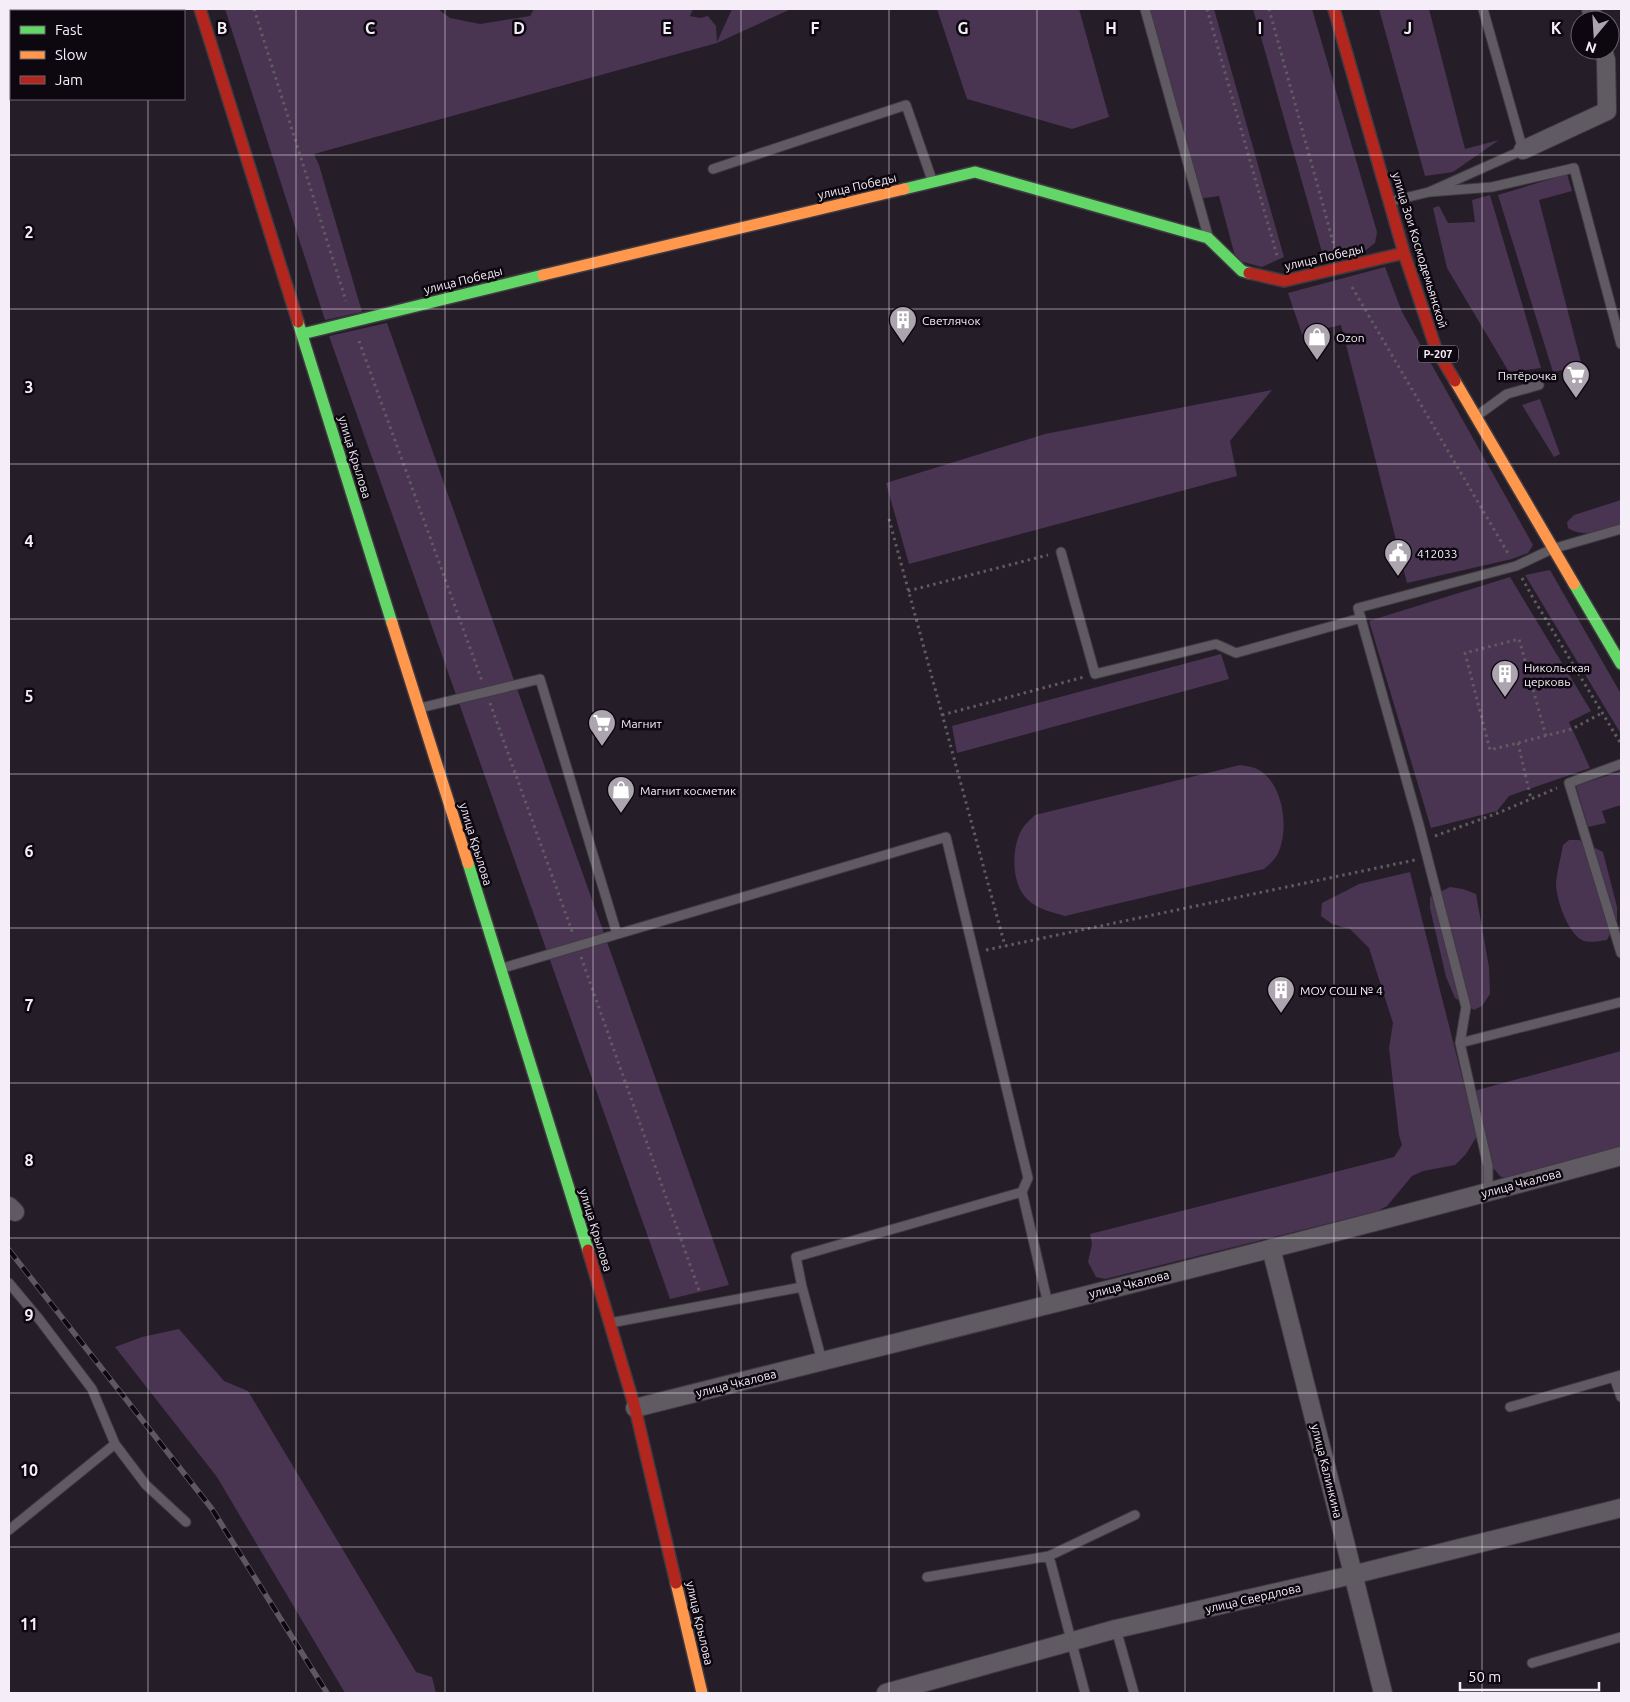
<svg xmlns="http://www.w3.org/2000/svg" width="1630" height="1702" font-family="Ubuntu,sans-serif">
  <rect width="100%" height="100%" fill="#251e28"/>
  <!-- green -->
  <path fill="#493452" d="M 225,9 L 438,9 L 450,18 L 480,24 L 530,16 L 534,9 L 693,9 L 690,16 L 700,18 L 708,16 L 716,26 L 717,42 L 732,9 L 791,9 L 717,43 L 314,154 L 319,165 L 362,312 L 325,320 Z
    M 937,9 L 1079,9 L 1109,117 L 1072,129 L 967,99 Z
    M 1145,9 L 1214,9 L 1284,257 L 1262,267 L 1236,260 L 1219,196 L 1198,199 Z
    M 1253,9 L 1312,9 L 1377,232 L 1375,243 L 1366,250 L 1325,263 Z
    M 1379,9 L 1429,9 L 1465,149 L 1499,140 L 1453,172 L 1425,176 Z
    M 1567,174 L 1572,191 L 1539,200 L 1582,366 L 1553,372 L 1498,195 Z
    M 1490,195 L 1541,368 L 1509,372 L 1447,268 L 1433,208 L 1439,206 L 1448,223 L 1475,222 L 1472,200 Z
    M 1385,267 L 1402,312 L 1533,545 L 1528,553 L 1512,559 L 1407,583 L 1341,325 L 1302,334 L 1288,293 Z
    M 387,323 L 729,1285 L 670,1299 L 329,336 Z
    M 1272,390 L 1230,441 L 1237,476 L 909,564 L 886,483 L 1045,434 Z
    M 1540,399 L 1560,454 L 1554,457 L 1522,405 Z
    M 1621,500 L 1621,524 C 1605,529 1583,539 1568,528 L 1567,522 L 1574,515 Z
    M 1550,570 L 1621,694 L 1621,734 L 1525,575 Z
    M 1510,577 L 1591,711 L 1569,722 L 1590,768 L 1509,796 L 1497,811 L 1431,828 L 1369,621 Z
    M 1221,654 L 1229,679 L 957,753 L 952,726 Z
    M 1240,765 C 1246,766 1254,767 1259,770 C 1283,784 1289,827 1279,851 C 1276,859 1270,864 1264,869 L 1065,916 C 1051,912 1037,909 1027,899 C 1011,883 1011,848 1022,829 C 1025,824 1031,819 1035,815 Z
    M 1621,771 L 1621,805 L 1602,811 L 1606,823 L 1588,827 L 1576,786 Z
    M 1569,840 L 1579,840 L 1603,852 L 1617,907 L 1617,919 L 1607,940 C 1600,941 1591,943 1584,941 C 1568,935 1556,899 1556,883 C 1557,871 1561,857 1563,845 Z
    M 1410,872 L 1477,1136 L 1466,1154 L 1455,1165 L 1423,1171 L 1412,1176 L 1387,1206 L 1378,1211 L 1105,1279 L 1096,1277 L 1088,1262 L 1092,1244 L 1090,1234 L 1394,1157 L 1402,1145 L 1399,1135 L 1389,1048 L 1393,1023 L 1369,948 L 1350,929 L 1332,924 L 1321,916 L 1322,903 L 1359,884 Z
    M 1450,887 L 1463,889 L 1476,894 L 1489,967 L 1490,994 L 1482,1006 L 1474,1010 L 1455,998 L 1446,977 L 1430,908 L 1430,897 Z
    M 1621,1051 L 1621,1146 L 1515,1178 L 1501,1177 L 1493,1168 L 1474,1091 Z
    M 179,1329 L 224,1381 L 248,1391 L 416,1672 L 432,1677 L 436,1693 L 345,1693 L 217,1477 L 115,1347 L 142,1337 Z"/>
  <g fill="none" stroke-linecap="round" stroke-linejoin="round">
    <defs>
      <path id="lane" d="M 1145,9 L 1208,236
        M 713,169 L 906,105 L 932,180
        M 1429,192 L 1492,187 L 1574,168 L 1621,344
        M 1392,201 L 1429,192 L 1523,150 L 1483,9
        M 1478,415 L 1507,394 L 1539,385
        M 1061,552 L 1095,674 L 1216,644 L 1236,653 L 1361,618
        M 420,708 L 540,679 L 617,934
        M 1621,764 L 1569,783 L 1621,953
        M 503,968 L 946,837 L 1028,1178 L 1022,1192
        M 1460,1043 L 1621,1002
        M 1488,1192 L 1488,1166 L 1460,1043 L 1466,1007 L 1419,825 L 1358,608 L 1516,566 L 1552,549 L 1621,529
        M 9,1283 L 39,1319 L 92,1389 L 115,1444 L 146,1485 L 186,1522
        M 802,1287 L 796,1257 L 1022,1192 L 1048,1304
        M 610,1323 L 802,1287 L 822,1361
        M 1614,1377 L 1621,1397
        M 1510,1407 L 1621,1375
        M 9,1530 L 115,1444
        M 1049,1556 L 1085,1693
        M 927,1577 L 1049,1556 L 1135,1515
        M 1116,1629 L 1134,1693
        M 1532,1663 L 1621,1637"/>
      <path id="street" d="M 1591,9 L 1594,20
        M 1523,150 L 1607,111 L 1606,60 L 1603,50
        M 9,1206 L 15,1212
        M 1271,1248 L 1383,1693
        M 635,1408 C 964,1325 1294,1246 1621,1156
        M 886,1693 L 1116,1629 L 1352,1575 L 1621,1508"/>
      <path id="fast" d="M 904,189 L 975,172 L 1208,238 L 1242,271 L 1249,273
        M 298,322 L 392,623
        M 302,334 L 543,275
        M 1574,584 L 1621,664
        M 468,863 L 588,1250"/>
      <path id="slow" d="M 543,275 L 904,189
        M 1455,381 L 1574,584
        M 392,623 L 468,863
        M 676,1583 L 702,1693"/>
      <path id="jam" d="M 200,9 L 298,322
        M 1334,9 L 1404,253 L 1436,349 L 1455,381
        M 1249,273 L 1284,281 L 1404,253
        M 588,1250 L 635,1408 L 676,1583"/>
    </defs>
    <!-- lane casing -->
    <use href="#lane" stroke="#403a42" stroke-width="11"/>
    <!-- street casing -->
    <use href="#street" stroke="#403a42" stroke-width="20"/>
    <!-- fast casing -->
    <use href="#fast" stroke="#403a42" stroke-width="14"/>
    <!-- slow casing -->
    <use href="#slow" stroke="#403a42" stroke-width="14"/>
    <!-- jam casing -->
    <use href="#jam" stroke="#403a42" stroke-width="14"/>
    <!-- path -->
    <path stroke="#605b61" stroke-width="3" stroke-dasharray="2.5 4" stroke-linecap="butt" d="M 254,9 L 346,301
      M 1207,9 L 1278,259
      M 1269,9 L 1335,249
      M 1352,287 L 1509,555
      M 359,341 L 482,681
      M 889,519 L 1005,946
      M 1522,578 L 1533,598 L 1621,744
      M 908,591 L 1048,555
      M 490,703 L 573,934
      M 942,715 L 1084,677
      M 1546,736 L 1519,639 L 1465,653 L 1490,750 L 1572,729 L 1602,713
      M 1518,743 L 1531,799
      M 1435,836 L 1498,813 L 1557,788
      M 986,950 L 1415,860
      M 581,957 L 700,1293"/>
    <!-- lane -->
    <use href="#lane" stroke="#605b62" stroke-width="9"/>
    <!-- street -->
    <use href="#street" stroke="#605b62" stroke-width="18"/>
    <!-- fast -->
    <use href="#fast" stroke="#63d668" stroke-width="11"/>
    <!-- slow -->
    <use href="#slow" stroke="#ff974d" stroke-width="11"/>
    <!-- jam -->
    <use href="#jam" stroke="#b3261e" stroke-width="11"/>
    <defs>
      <path id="rail" d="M 9,1250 L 212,1509 L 327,1693"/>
    </defs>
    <!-- rail casing -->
    <use href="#rail" stroke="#5e595f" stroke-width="5.5"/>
    <!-- rail -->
    <use href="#rail" stroke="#0d080f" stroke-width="4" stroke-dasharray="11" stroke-linecap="butt"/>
  </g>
  <!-- grid -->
  <path fill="none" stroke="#f5edf8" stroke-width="1" stroke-opacity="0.55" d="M 148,9 L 148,11M 296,9 L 296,1693M 445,9 L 445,1693M 593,9 L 593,1693M 741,9 L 741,1693M 889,9 L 889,1693M 1037,9 L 1037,1693M 1185,9 L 1185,1693M 1334,9 L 1334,1693M 1482,9 L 1482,1693M 148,99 L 148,1693M 9,155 L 1621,155M 9,309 L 1621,309M 9,464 L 1621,464M 9,619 L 1621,619M 9,774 L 1621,774M 9,928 L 1621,928M 9,1083 L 1621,1083M 9,1238 L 1621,1238M 9,1393 L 1621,1393M 9,1547 L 1621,1547"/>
  <!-- icons -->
  <defs>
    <symbol id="building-pin" viewBox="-11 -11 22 30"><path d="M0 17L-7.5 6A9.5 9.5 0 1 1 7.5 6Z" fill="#aca5af" stroke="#0d080f"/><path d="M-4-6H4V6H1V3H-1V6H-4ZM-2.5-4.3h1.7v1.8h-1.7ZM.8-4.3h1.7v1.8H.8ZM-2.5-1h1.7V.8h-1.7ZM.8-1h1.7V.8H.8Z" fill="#fff"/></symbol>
    <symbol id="shop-pin" viewBox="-11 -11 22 30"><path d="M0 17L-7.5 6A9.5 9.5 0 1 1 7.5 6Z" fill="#aca5af" stroke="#0d080f"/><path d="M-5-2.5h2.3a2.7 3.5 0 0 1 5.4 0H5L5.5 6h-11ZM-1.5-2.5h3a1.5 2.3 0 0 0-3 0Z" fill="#fff"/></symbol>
    <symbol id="supermarket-pin" viewBox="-11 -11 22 30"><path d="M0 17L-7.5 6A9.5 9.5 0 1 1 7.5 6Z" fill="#aca5af" stroke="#0d080f"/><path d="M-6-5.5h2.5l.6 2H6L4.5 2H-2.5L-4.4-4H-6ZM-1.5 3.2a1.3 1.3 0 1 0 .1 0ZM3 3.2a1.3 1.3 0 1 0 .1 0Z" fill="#fff"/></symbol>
    <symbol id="civic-pin" viewBox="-11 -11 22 30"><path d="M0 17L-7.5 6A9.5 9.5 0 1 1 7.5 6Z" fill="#aca5af" stroke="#0d080f"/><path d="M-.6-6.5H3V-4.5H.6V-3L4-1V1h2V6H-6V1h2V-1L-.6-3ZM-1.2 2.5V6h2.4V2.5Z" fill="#fff"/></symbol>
  </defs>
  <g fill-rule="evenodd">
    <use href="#building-pin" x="887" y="304" width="32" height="43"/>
    <use href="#shop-pin" x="1301" y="321" width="32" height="43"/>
    <use href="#supermarket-pin" x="1560" y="359" width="32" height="43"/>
    <use href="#civic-pin" x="1382" y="537" width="32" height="43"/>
    <use href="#building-pin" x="1489" y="658" width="32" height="43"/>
    <use href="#supermarket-pin" x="586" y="707" width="32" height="43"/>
    <use href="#shop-pin" x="605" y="774" width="32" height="43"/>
    <use href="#building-pin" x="1265" y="974" width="32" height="43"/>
  </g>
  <g text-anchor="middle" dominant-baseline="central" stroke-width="5" stroke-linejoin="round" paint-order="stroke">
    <!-- shield labels -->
    <rect fill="#0d080f" stroke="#afa8b2" stroke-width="1" x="1418" y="345.5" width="40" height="17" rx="4"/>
    <g font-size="11" font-weight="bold" fill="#f5edf8">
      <text x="1438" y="354">Р-207</text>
    </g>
    <!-- street labels -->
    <g font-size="12" fill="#f5edf8" stroke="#0d080f">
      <text transform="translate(857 186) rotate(-13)">улица Победы</text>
      <text transform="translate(1420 250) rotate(73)">улица Зои Космодемьянской</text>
      <text transform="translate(1324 257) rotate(-13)">улица Победы</text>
      <text transform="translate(463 280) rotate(-14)">улица Победы</text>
      <text transform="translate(355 457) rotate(73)">улица Крылова</text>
      <text transform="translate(476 844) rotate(73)">улица Крылова</text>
      <text transform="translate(1521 1183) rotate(-15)">улица Чкалова</text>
      <text transform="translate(596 1230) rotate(73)">улица Крылова</text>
      <text transform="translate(1129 1284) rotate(-14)">улица Чкалова</text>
      <text transform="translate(736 1383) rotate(-14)">улица Чкалова</text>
      <text transform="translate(1327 1471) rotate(76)">улица Калинкина</text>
      <text transform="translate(1253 1598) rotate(-13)">улица Свердлова</text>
      <text transform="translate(700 1623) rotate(77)">улица Крылова</text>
    </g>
    <!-- poi labels -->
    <g font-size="12" fill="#f5edf8" stroke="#0d080f" text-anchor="start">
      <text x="922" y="320">Светлячок</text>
      <text x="1336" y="337">Ozon</text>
      <text x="1557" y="375" text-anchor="end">Пятёрочка</text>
      <text x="1417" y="553">412033</text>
      <text x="1524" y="667">Никольская<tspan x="1524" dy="14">церковь</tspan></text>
      <text x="621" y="723">Магнит</text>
      <text x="640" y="790">Магнит косметик</text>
      <text x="1300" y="990">МОУ СОШ № 4</text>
    </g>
  </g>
  <g font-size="16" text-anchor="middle" font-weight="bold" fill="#f5edf8" stroke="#0d080f" stroke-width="5" stroke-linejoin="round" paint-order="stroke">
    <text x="222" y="34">B</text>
    <text x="370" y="34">C</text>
    <text x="519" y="34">D</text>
    <text x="667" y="34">E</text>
    <text x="815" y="34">F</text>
    <text x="963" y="34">G</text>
    <text x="1111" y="34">H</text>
    <text x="1260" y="34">I</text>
    <text x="1408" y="34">J</text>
    <text x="1556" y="34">K</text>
    <text x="29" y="238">2</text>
    <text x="29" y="393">3</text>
    <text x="29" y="547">4</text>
    <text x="29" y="702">5</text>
    <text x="29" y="857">6</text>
    <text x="29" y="1011">7</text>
    <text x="29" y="1166">8</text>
    <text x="29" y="1321">9</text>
    <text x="29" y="1476">10</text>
    <text x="29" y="1630">11</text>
  </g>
  <!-- border -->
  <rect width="1630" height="1702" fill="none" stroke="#f5edf8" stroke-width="20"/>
  <!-- legend -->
  <rect x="10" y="10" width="175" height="90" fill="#0d080f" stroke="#6a646c"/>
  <rect x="20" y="26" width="25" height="8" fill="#63d668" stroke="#6a646c"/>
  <text x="55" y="35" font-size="15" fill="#f5edf8">Fast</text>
  <rect x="20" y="51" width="25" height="8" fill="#ff974d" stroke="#6a646c"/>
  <text x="55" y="60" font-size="15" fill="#f5edf8">Slow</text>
  <rect x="20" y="76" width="25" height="8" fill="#b3261e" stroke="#6a646c"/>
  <text x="55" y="85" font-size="15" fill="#f5edf8">Jam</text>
  <!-- north arrow -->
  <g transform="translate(1595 35) rotate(198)"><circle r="24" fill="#0d080f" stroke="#6a646c"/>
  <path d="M0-4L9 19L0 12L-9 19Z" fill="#aca5af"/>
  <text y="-8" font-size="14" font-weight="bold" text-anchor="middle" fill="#f5edf8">N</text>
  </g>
  <!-- scale -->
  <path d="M1460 1682v8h139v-8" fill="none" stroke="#f5edf8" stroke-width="2.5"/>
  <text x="1468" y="1682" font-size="15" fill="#f5edf8" stroke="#0d080f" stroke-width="4" paint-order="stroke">50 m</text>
</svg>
